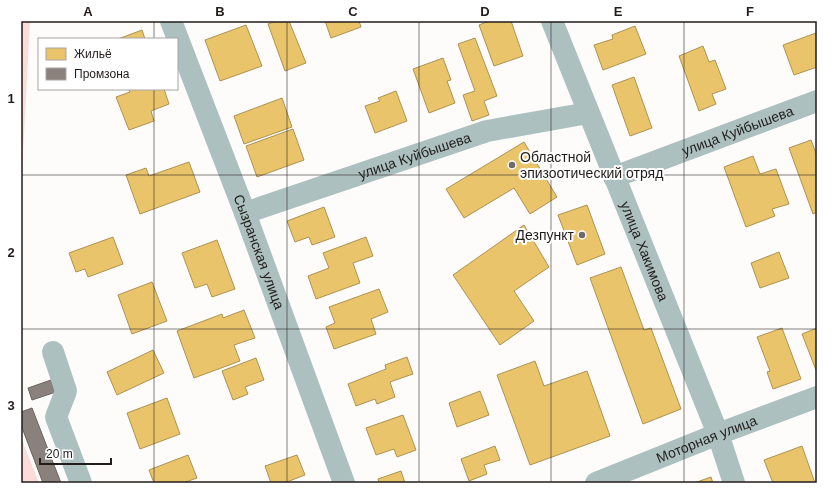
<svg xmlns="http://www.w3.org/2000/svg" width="838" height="504" font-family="Arial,sans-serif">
  <rect width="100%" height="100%" fill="#fdfcfb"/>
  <!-- green -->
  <path fill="#fbdcd8" d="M 21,21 L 30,21 L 21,191 Z
    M 21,437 L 39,483 L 21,483 Z"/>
  <!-- homes -->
  <path fill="#e9c46a" stroke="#ad9252" d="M 276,21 L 289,21 L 306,63 L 285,71 L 268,24 Z
    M 325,21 L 359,21 L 361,27 L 331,38 Z
    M 489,21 L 511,21 L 523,56 L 494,66 L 479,25 Z
    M 246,25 L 262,66 L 220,81 L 205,40 Z
    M 635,26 L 646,54 L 603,70 L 594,45 L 613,39 L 612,35 Z
    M 142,30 L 145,39 L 118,39 Z
    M 816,33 L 817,37 L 817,67 L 794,75 L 783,45 Z
    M 475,38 L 497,96 L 484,101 L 489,115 L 472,121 L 463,95 L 475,91 L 458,44 Z
    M 703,46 L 709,62 L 715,60 L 726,89 L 712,94 L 716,104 L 699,111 L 679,56 Z
    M 443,58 L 451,80 L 447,81 L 455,103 L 429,113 L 413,69 Z
    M 634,77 L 652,128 L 630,136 L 612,85 Z
    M 129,89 L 164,89 L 169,104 L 151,111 L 154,121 L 129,130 L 116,97 L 130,92 Z
    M 396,91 L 407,121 L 375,133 L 365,106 L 380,101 L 378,98 Z
    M 282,98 L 292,127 L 244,144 L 234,116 Z
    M 293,129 L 304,160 L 257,177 L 246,146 Z
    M 811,140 L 817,156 L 817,212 L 813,214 L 789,148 Z
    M 524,142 L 557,197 L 530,214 L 514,188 L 464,218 L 446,189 Z
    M 753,156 L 760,174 L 776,169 L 789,204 L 772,209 L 775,216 L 746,227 L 724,167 Z
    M 189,162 L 200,192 L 140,214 L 126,175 L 146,168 L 149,176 Z
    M 587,205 L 605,254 L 577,265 L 558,215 Z
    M 324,207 L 335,237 L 312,245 L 309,237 L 295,242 L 287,221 Z
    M 524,225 L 549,267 L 514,291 L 534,321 L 500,345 L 453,275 Z
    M 113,237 L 123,264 L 88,277 L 85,269 L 76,272 L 69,253 Z
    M 366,237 L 373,256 L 353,263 L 360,283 L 316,299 L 308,276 L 329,268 L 323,253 Z
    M 217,240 L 235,289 L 212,297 L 207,284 L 195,288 L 182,253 Z
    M 779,252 L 789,278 L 760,288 L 751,263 Z
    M 621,267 L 644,330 L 651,328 L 681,409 L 643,424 L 590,278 Z
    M 152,282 L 167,321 L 132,334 L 118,295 Z
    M 379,289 L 388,312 L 371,319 L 376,334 L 334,349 L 326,327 L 335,323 L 329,307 Z
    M 244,310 L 255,338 L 234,345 L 240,361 L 194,378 L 177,331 L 222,314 L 223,318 Z
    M 782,328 L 801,379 L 773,389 L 767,372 L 770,371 L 757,337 Z
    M 817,328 L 817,369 L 816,370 L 802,334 Z
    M 153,350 L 164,373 L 117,395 L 107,372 Z
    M 407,357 L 413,374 L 390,382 L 395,397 L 377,404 L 375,399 L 356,406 L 348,384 L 386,369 L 385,365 Z
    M 256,358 L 264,380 L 245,387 L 248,394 L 233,400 L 222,371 Z
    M 535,361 L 544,386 L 587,371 L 610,436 L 530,465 L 497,375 Z
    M 480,391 L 489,415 L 457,427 L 449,403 Z
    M 167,398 L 180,434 L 140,449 L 127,413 Z
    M 403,415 L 416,450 L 397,457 L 394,449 L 376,455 L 366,428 Z
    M 495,446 L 500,460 L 484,465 L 487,474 L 469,481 L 461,459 Z
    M 802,446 L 815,483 L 773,483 L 764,460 Z
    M 188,455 L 197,478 L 183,483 L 154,483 L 149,470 Z
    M 297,455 L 305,475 L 284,483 L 271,483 L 265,466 Z
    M 401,471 L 405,483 L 379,483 L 378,479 Z
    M 711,477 L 713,483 L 694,483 Z"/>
  <!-- industry -->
  <path fill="#8a817c" stroke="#6b635f" d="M 51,380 L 56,392 L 32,400 L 28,388 Z
    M 32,408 L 61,483 L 43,483 L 21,425 L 21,412 Z"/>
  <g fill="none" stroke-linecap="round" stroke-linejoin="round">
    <!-- minor -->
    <g stroke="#abc0bf" stroke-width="22">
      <path id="s1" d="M 171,21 L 245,213 L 344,483"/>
      <path id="s2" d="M 552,21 L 718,434 L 734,483"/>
      <path id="s3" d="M 614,177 L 817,101"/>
      <path id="s4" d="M 245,213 L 487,131 L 588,113"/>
      <path d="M 53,352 L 66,391 L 56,417 L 81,483"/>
      <path id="s5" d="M 596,483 L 718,434 L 817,397"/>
    </g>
  </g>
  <!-- grid -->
  <path fill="none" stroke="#221c1b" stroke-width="1" stroke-opacity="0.55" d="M 154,21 L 154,39M 287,21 L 287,483M 419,21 L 419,483M 551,21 L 551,483M 684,21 L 684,483M 154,89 L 154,483M 21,175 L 817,175M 21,329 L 817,329"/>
  <!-- markers -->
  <g fill="#6f6a69" stroke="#fff" stroke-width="1.5">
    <circle cx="512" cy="165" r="4"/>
    <circle cx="582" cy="235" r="4"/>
  </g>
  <g text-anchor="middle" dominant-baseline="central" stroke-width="4" stroke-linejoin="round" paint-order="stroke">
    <!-- street labels -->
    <g font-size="14" fill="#221c1b" stroke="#fff">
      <text stroke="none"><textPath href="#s3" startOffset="132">улица Куйбышева</textPath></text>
      <text stroke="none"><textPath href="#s4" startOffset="179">улица Куйбышева</textPath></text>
      <text stroke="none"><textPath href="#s1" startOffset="247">Сызранская улица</textPath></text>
      <text stroke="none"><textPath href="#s2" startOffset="248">улица Хакимова</textPath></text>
      <text stroke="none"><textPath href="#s5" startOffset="119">Моторная улица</textPath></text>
    </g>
    <!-- poi labels -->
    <g font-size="14" fill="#221c1b" stroke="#fff" text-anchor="start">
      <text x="520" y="157">Областной<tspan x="520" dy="16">эпизоотический отряд</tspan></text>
      <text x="574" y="235" text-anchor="end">Дезпункт</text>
    </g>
  </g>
  <!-- border -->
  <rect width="838" height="504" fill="none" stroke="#ffffff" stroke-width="44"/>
  <!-- legend -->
  <rect x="38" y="38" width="140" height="52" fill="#ffffff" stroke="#a7a4a4"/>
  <rect x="46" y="48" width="20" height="12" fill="#e9c46a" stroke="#a7a4a4"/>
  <text x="74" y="58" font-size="12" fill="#221c1b">Жильё</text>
  <rect x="46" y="68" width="20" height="12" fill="#8a817c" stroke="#a7a4a4"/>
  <text x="74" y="78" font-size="12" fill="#221c1b">Промзона</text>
  <!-- scale -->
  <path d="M40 458v6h71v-6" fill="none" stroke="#221c1b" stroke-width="2"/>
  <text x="46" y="458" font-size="12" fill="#221c1b" stroke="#ffffff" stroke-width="3" paint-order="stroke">20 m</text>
  <rect x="22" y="22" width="794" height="460" fill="none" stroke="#221c1b" stroke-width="1.5"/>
  <g font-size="13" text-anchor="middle" font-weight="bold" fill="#221c1b">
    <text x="88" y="16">A</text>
    <text x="220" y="16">B</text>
    <text x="353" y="16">C</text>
    <text x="485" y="16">D</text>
    <text x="618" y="16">E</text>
    <text x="750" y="16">F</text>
    <text x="11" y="103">1</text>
    <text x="11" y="257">2</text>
    <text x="11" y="410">3</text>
  </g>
</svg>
